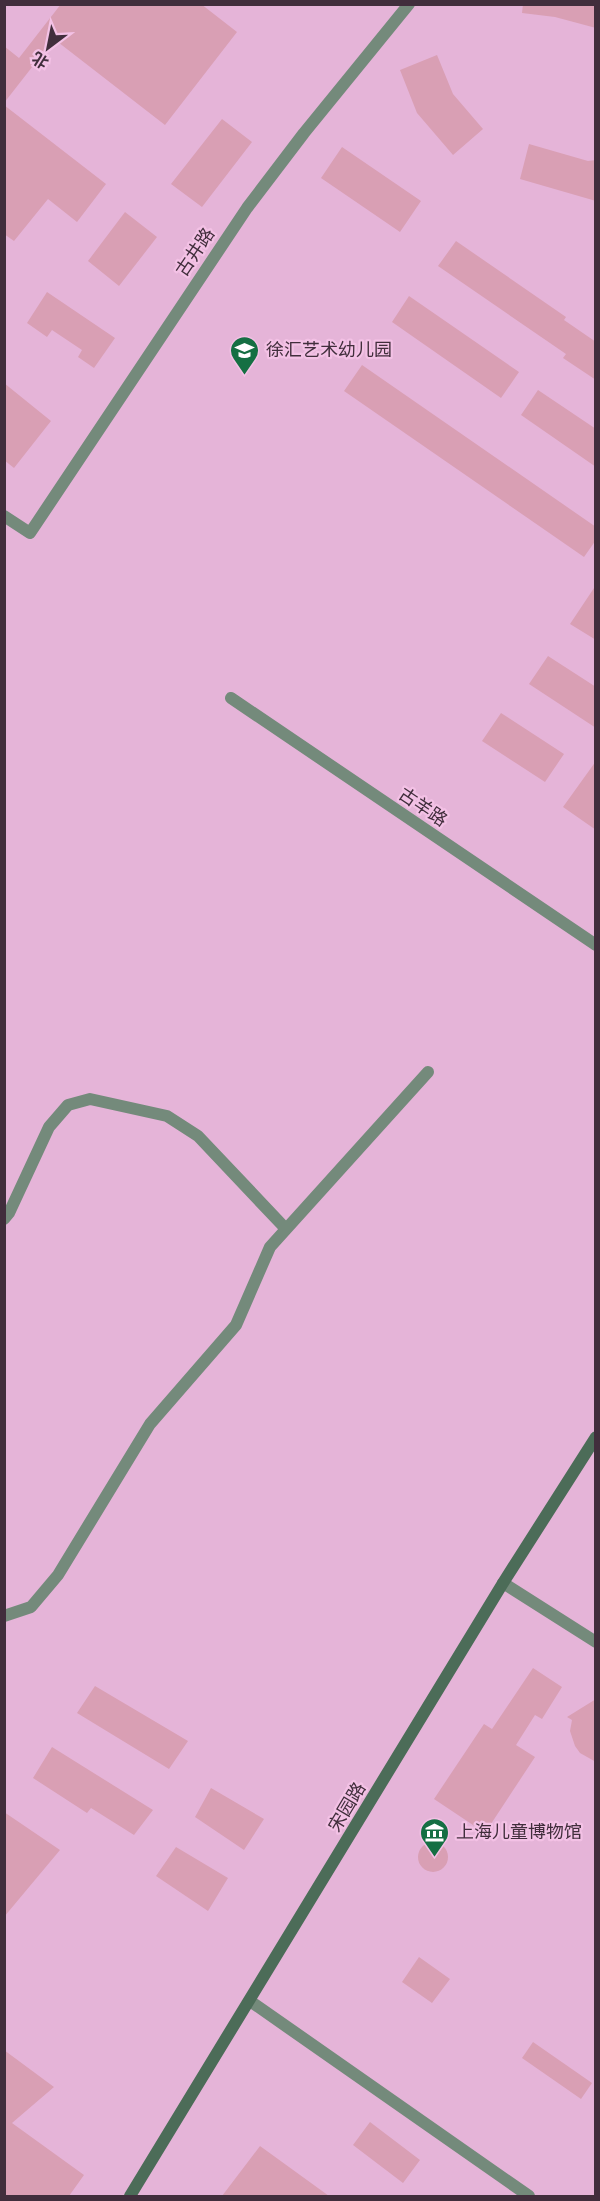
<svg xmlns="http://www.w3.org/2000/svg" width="600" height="2201" font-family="'Times New Roman','Noto Sans SC',serif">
  <rect width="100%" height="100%" fill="#e5b4d8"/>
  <!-- building -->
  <path fill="#d99fb4" d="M 61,4 L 201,4 L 237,32 L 165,125 L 54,39 L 4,103 L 4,46 L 19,58 Z
    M 523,4 L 596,4 L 596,28 L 555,17 L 522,13 Z
    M 437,55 L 453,94 L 483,129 L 453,155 L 417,113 L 400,70 Z
    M 4,105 L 106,184 L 77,222 L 48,199 L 14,241 L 4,234 Z
    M 222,119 L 252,142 L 202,207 L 171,184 Z
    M 529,144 L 588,161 L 596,160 L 596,201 L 520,179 Z
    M 342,147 L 421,201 L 400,232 L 321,178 Z
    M 125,212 L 157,237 L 119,286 L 88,261 Z
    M 456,241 L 566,317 L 564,320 L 596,342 L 596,380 L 563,358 L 566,354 L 438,266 Z
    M 47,292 L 115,338 L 94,368 L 78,357 L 82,350 L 52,330 L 47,337 L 27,323 Z
    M 409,296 L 519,372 L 501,398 L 392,322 Z
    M 362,365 L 596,527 L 596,540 L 584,557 L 344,391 Z
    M 4,383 L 51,421 L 14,468 L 4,460 Z
    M 538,390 L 596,429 L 596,467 L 521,415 Z
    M 596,585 L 596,640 L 570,624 Z
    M 548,656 L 596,687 L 596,728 L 529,684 Z
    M 501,713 L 564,754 L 545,782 L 482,741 Z
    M 596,761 L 596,830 L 563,807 Z
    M 533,1668 L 562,1687 L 542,1719 L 535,1715 L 516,1745 L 535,1757 L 485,1833 L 434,1799 L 484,1724 L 492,1729 Z
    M 95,1686 L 188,1741 L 169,1769 L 77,1713 Z
    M 596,1699 L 596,1762 L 580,1753 L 575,1746 L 570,1731 L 572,1720 L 567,1717 Z
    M 52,1747 L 153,1810 L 134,1835 L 91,1808 L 87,1813 L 33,1778 Z
    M 211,1788 L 264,1819 L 244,1850 L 195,1817 Z
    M 4,1812 L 60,1850 L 4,1917 Z
    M418 1857a15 15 0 1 1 30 0a15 15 0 1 1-30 0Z
    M 176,1847 L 228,1878 L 208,1911 L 156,1876 Z
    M 419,1957 L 450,1979 L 432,2003 L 402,1982 Z
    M 533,2042 L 592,2083 L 581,2099 L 522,2058 Z
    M 4,2050 L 54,2087 L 12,2123 L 84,2175 L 69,2196 L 4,2196 Z
    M 370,2122 L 420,2160 L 403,2183 L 353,2145 Z
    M 260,2146 L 329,2196 L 222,2196 Z"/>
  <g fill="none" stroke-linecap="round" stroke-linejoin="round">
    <!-- pedestrian -->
    <path stroke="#748a7b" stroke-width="12" d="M 250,2001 L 529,2196"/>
    <!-- minor -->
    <path stroke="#748a7b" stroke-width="12" d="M 4,516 L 30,533 L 247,208 L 304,133 L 409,4
      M 231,698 L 596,945
      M 4,1219 L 9,1213 L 49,1127 L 68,1105 L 90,1099 L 167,1116 L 198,1136 L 286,1229
      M 4,1616 L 31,1607 L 58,1575 L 150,1424 L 236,1325 L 270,1247 L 428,1072"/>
    <!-- tertiary -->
    <path stroke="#748a7b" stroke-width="12" d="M 503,1583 L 596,1642"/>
    <!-- secondary -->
    <path stroke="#4c6c58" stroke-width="12" d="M 130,2196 L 503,1583 L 596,1437"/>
  </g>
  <!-- icons -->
  <defs>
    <symbol id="school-pin" viewBox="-11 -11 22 30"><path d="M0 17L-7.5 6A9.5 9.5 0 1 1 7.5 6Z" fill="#156f43" stroke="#f3c1e5"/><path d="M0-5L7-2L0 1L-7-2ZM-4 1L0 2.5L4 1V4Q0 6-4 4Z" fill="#fff"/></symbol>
    <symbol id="museum-pin" viewBox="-11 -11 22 30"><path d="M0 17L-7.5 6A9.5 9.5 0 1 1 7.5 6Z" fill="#156f43" stroke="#f3c1e5"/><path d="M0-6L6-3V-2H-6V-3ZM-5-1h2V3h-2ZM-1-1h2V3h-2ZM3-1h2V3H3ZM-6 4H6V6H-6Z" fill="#fff"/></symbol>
  </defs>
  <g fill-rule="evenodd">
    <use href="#school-pin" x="228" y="334" width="33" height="45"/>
    <use href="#museum-pin" x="418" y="1816" width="33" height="45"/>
  </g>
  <g text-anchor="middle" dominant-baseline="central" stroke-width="4.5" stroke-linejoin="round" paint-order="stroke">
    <!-- street labels -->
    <g font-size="18" fill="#412e3c" stroke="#f3c1e5">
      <text transform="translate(195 252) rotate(-56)">古井路</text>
      <text transform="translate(423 807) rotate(34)">古羊路</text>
      <text transform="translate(347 1807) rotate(-59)">宋园路</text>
    </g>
    <!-- poi labels -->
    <g font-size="18" fill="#412e3c" stroke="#f3c1e5" text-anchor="start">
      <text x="266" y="350">徐汇艺术幼儿园</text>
      <text x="456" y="1832">上海儿童博物馆</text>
    </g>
  </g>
  <!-- border -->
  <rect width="600" height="2201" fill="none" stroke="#412e3c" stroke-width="12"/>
  <!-- north arrow -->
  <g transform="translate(48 48) rotate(212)" stroke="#f3c1e5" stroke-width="4.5" paint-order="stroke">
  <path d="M0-4.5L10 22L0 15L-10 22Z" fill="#412e3c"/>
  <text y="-9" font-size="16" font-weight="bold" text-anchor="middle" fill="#412e3c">北</text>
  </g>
</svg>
